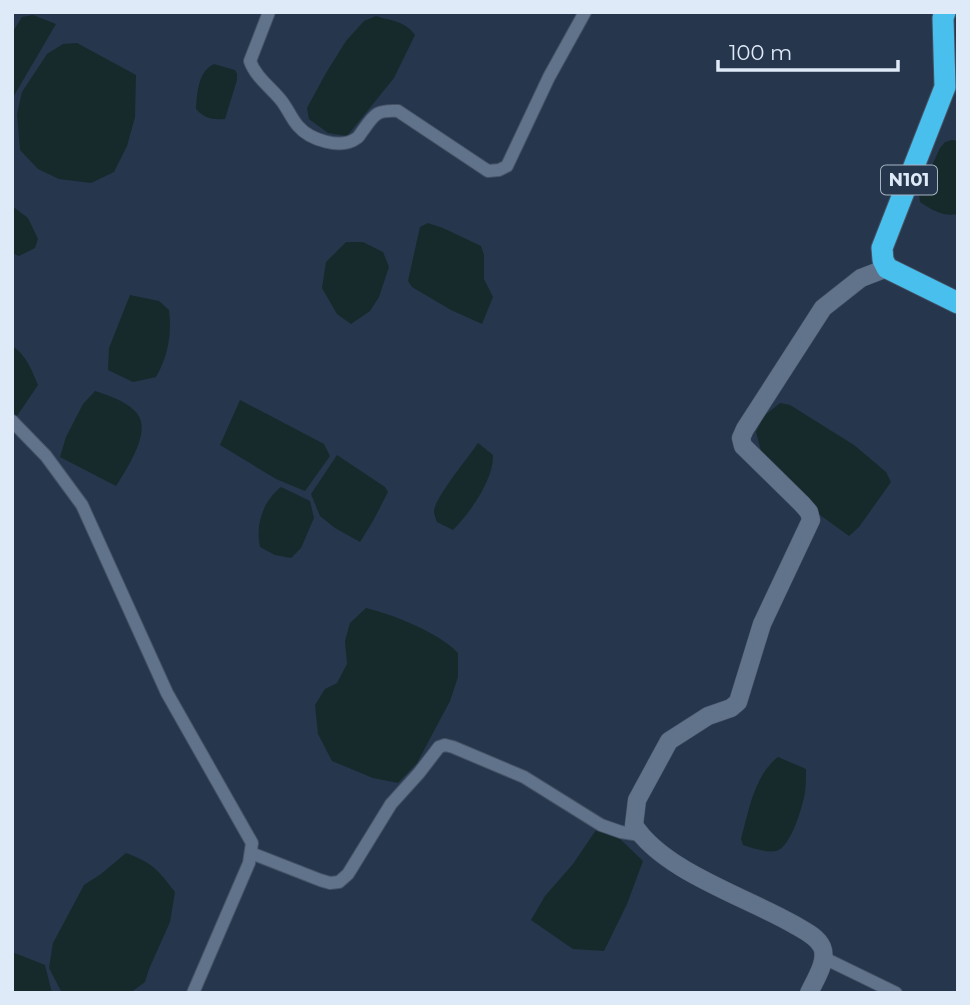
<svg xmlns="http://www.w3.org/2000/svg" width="970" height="1005" font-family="Montserrat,sans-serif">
  <rect width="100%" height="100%" fill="#26364c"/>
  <!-- water -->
  <path fill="#162a2b" d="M 33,15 L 56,24 L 12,99 L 12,33 L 22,17 Z
    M 376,16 C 392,21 405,21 415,35 L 394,78 L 347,136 L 328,133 L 309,119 L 307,108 L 326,73 L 346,41 L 364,21 Z
    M 77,43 L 136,75 L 135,117 L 127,146 L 114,172 L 91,183 L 59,179 L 38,169 L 20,150 L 17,114 L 22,92 L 47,54 L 63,44 Z
    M 214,64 L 235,70 L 237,74 L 237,80 L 225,119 L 224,119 C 212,120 204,118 196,109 C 197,94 198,71 214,64 Z
    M 952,140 L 958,141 L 958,214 C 943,217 932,210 920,202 L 919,194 L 940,148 L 945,142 Z
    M 12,206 L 28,218 L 38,239 L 35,248 L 19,256 L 12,253 Z
    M 428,223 L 443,228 L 481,246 L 484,255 L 484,279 L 493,297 L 482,324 L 451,310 L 412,287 L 408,281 L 420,227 Z
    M 346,242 L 363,242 L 383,252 L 389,267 L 379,297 L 370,311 L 351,324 L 337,314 L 322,288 L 326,262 Z
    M 130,295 L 159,301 L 169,310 C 172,334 168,356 156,377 L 133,382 L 108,370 L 109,348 Z
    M 12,346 C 26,354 32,371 38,385 L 17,416 L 12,413 Z
    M 95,391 C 108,395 131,403 138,415 C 151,433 126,470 116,486 L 60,457 L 66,437 L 83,404 Z
    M 240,400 L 324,444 L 330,456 L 305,491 L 276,479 L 220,445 Z
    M 780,403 L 790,405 L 854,445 L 886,472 L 891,482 L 859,527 L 849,536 L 820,515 L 795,492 L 761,451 L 756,432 L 764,416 Z
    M 478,443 L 493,455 C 494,479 470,513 453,530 L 437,522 C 436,520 434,514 434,511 C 435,497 469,457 478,443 Z
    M 337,455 L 385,487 L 388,492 L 373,521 L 360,542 L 335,528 L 320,516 L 311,494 Z
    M 281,487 L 310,501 L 314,518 L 301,548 L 291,558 L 275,555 L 260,547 C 255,525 263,501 281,487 Z
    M 366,608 C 394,615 438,632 458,653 L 458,677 L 450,701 L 417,763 L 398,783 L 373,778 L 332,761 L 318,734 L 315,705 L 325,689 L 337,683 L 347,664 L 345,641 L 350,623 Z
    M 778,757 L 806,769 C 806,776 806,784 805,792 C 803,805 791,848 776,851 C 767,853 752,848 743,845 L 741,839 C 749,810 754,776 778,757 Z
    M 596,830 L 620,839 L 643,861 L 627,904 L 604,951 L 573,949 L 531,920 L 545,896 L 573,864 Z
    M 126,853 C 153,863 158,870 175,892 L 170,922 L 149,969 L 145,982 L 130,993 L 62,993 L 49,968 L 53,943 L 84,885 L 101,874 Z
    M 12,952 L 45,965 L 52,993 L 12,993 Z"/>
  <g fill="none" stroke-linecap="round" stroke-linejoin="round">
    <defs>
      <path id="street" d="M 269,12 L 250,61 C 255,76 270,87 280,99 C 287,107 291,118 298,126 C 310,140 341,150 357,138 C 358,138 363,130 364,129 C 375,113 378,110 398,111 L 488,171 L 499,170 L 507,166 L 549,77 L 585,12
        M 12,421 L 46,456 L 82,505 L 167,693 L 252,843 L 249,863 L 193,993
        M 251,853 L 320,880 L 330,883 L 339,882 L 348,874 L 391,804 L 419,773 L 439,747 L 445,745 L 453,747 L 524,777 L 601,825 L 621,832 L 640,835
        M 824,958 L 896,993"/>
      <path id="secondary" d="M 809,993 C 815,980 828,961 822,947 C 817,936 803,930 793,924 C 746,897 663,871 634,825 L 637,800 L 669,741 L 708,716 L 731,708 L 738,702 L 762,624 L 811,520 L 809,512 L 802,504 L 743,446 L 741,438 L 745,429 L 823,308 L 861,278 L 887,268"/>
      <path id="highway" d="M 945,12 L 943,18 L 945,87 L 882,248 L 883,260 L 887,268 L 958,303"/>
    </defs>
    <!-- street casing -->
    <use href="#street" stroke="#445265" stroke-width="14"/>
    <!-- secondary casing -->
    <use href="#secondary" stroke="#445265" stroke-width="19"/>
    <!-- highway casing -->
    <use href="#highway" stroke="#445265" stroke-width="23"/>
    <!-- street -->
    <use href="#street" stroke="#60738b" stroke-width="12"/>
    <!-- secondary -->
    <use href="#secondary" stroke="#60738b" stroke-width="18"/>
    <!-- highway -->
    <use href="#highway" stroke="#49bfee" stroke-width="21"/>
  </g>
  <g text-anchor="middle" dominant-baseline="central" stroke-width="5" stroke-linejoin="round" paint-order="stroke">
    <!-- shield labels -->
    <rect fill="#26364c" stroke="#a8b4c4" stroke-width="2" x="881" y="165.5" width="56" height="29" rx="5"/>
    <g font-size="18" font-weight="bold" fill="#dfeaf8">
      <text x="909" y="180">N101</text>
    </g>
  </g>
  <!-- border -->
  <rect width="970" height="1005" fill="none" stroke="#dfeaf8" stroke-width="28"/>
  <!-- scale -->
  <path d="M718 60v10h180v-10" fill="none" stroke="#dfeaf8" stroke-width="3.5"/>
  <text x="729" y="60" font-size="21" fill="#dfeaf8" stroke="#26364c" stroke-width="5" paint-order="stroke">100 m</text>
</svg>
